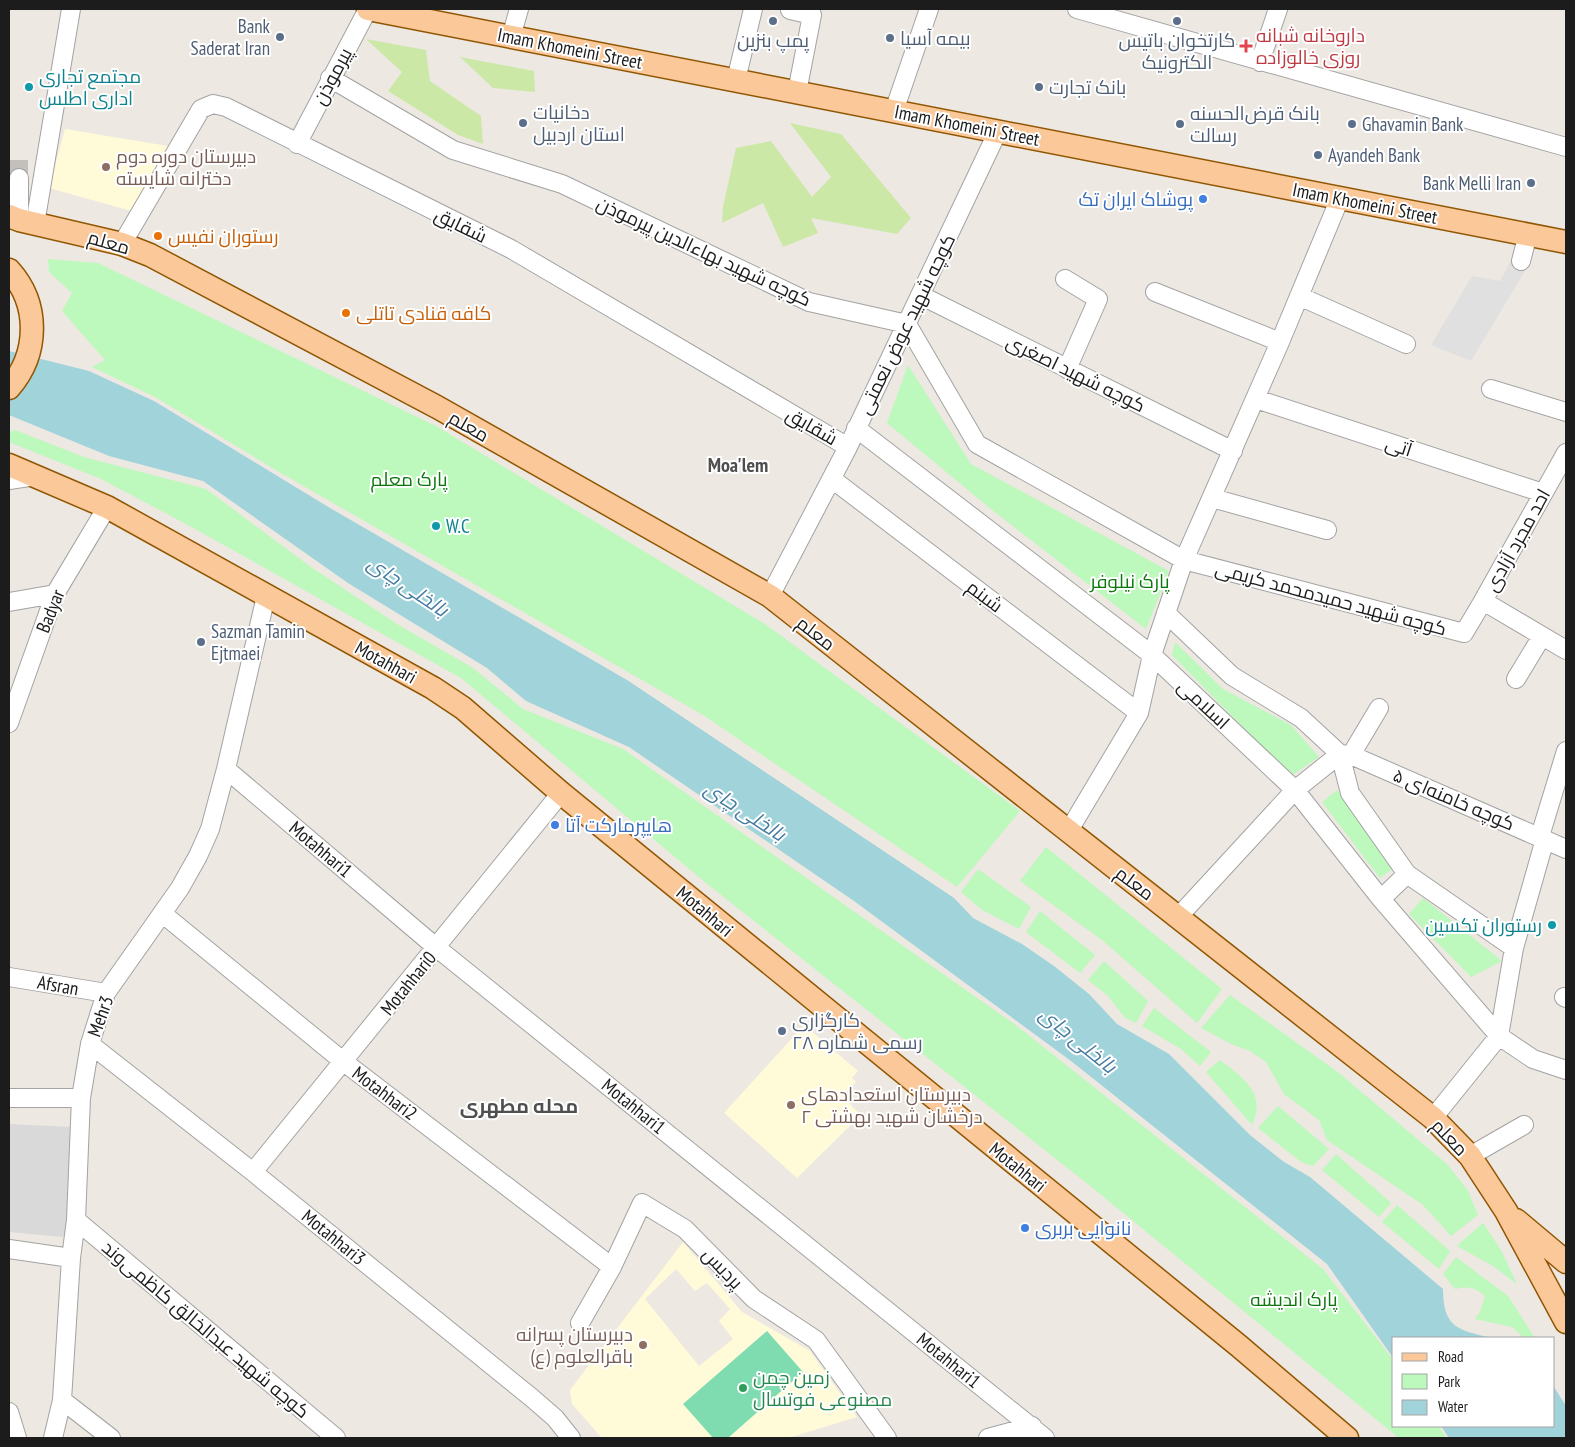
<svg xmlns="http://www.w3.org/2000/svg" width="1575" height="1447" font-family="'PT Sans Narrow',Cairo,sans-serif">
  <rect width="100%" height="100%" fill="#ede8e1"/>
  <!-- residential -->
  <path fill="#dad9d9" d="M 9,1124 L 71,1127 L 68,1233 L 63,1237 L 9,1232 Z"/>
  <!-- education -->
  <path fill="#fffbd9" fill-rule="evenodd" d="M 65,129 L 168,146 L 135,212 L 49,188 Z
    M 804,1025 L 858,1071 L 852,1078 L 856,1082 L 842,1096 L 861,1115 L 797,1178 L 724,1113 Z
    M 683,1242 L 742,1312 L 810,1351 L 857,1417 L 788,1438 L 602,1438 L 572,1404 L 570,1390 ZM 676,1269 L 695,1291 L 707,1283 L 730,1309 L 719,1321 L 733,1339 L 699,1366 L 645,1299 Z"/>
  <!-- grass -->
  <path fill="#cce8a7" d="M 366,39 L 426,50 L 430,81 L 481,116 L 483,144 L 458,135 L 388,91 L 402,72 Z
    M 460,57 L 534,71 L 535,92 L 493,88 Z
    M 790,123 L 841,134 L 911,218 L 897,234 L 811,218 L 818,233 L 783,247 L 763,203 L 722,223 L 723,207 L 736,148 L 771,141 L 812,197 L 831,177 Z"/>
  <!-- park -->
  <path fill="#bdf8bd" d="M 48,259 L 98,263 L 436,426 L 765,624 L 1020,811 L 957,887 L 703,715 L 279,472 L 155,397 L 92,367 L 105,360 L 62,311 L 72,293 L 49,272 Z
    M 908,365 L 971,464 L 1169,571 L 1146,629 L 992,510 L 887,423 Z
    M 15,430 L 84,457 L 206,489 L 311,567 L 397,624 L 473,668 L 523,709 L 623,749 L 1017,1026 L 1323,1269 L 1394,1361 L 1394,1426 L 1439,1426 L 1446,1438 L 1399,1438 L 1089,1185 L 706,883 L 461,678 L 188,525 L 101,479 L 9,442 L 9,432 Z
    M 1175,642 L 1223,689 L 1291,725 L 1319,757 L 1291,776 L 1172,655 Z
    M 1337,790 L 1396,866 L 1380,878 L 1322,802 Z
    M 1046,847 L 1222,989 L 1197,1023 L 1102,940 L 1020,881 Z
    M 978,869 L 1031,907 L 1019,929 L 982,910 L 961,892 Z
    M 1423,898 L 1502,961 L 1471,977 L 1409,914 Z
    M 1040,911 L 1095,955 L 1080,973 L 1026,932 Z
    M 1104,961 L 1148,1001 L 1136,1023 L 1125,1018 L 1108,996 L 1088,980 Z
    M 1230,995 L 1339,1073 L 1448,1165 L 1468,1191 L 1478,1215 L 1451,1236 L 1423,1205 L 1327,1140 L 1319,1120 L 1284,1094 L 1266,1062 L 1250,1051 L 1231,1044 L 1201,1028 Z
    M 1154,1008 L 1211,1052 L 1200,1066 L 1181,1049 L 1142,1026 Z
    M 1220,1060 C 1243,1078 1267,1093 1252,1125 L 1206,1072 Z
    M 1278,1106 L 1329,1149 L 1313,1166 L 1301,1162 L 1258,1128 Z
    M 1336,1154 L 1391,1203 L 1379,1217 L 1322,1170 Z
    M 1397,1205 L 1450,1251 L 1439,1269 L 1382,1222 Z
    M 1483,1223 L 1501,1250 L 1517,1284 L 1493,1266 L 1457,1246 Z
    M 1456,1257 L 1508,1296 L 1535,1338 L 1524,1338 L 1512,1327 L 1475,1319 L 1480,1312 L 1485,1296 C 1476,1287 1466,1286 1455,1289 L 1443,1274 Z"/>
  <!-- pitch -->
  <path fill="#7fdcb0" d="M 767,1331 L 803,1372 L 728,1438 L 713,1438 L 683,1404 Z"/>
  <!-- parking -->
  <path fill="#e0e0e0" d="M 1512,258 L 1529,264 L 1471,361 L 1431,345 L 1472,276 L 1500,281 Z"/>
  <!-- water -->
  <path fill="#a1d3db" d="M 9,351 L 89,371 L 154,401 L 330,508 L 627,680 L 954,898 L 973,918 L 1022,944 L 1054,966 L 1089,994 L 1117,1024 L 1169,1054 L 1250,1135 L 1284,1162 L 1310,1177 L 1443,1289 C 1443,1328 1458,1330 1492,1338 L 1394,1338 L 1394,1359 L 1327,1264 L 1071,1061 L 854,901 L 629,747 L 526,701 L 487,668 L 348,583 L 203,481 L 109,456 L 9,415 Z
    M 1554,1387 L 1566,1406 L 1566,1438 L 1449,1438 L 1441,1426 L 1554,1426 Z"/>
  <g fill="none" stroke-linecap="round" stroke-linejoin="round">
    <!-- minor-tunnel -->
    <path stroke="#c3bfba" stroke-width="18" stroke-dasharray="18 9" stroke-linecap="butt" d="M 19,178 L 19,155"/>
    <defs>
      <path id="minor" d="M 1077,9 L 1566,147
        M 790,10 L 812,15 L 797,92
        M 511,37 L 519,9
        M 1260,62 L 1278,9
        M 330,78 L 453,150 L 562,184 L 809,302 L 907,324 L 977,444 L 1184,560 L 1464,633 L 1483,601 L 1566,650
        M 736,80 L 753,9
        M 894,111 L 929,9
        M 297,144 L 368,9
        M 19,220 L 19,178
        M 35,224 L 71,9
        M 122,244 L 201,109 L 213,104 L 226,107 L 511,249 L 848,447
        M 1521,261 L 1528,234
        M 1065,279 L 1098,299 L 1067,369
        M 1155,292 L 1280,342
        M 920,295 L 1233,451
        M 1299,296 L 1406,344
        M 1491,389 L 1566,412
        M 1256,399 L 1543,493
        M 856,428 L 1152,655 L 1295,790 L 1381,899 L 1499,1036 L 1533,1059 L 1566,1070
        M 832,479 L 1139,713
        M 9,480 L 36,476
        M 1212,498 L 1327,530
        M 770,596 L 848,447 L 998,131
        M 1483,601 L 1566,453
        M 9,602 L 55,594
        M 1166,613 L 1232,676 L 1301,718 L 1340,754 L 1350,793 L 1407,874 L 1514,948
        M 1516,679 L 1542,636
        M 9,723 L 55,594 L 107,507
        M 1340,754 L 1351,755 L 1566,849
        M 1351,755 L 1379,708
        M 226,769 L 437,948 L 1045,1438
        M 1068,832 L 1139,713 L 1152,655 L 1184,560 L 1280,342 L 1340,198
        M 1540,836 L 1566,751
        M 1381,899 L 1407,874
        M 163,914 L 344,1062 L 612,1267
        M 1179,916 L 1295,790 L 1340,754
        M 9,977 L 106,993
        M 1564,997 L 1566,998
        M 90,1044 L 253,1172 L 532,1398 L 555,1418 L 571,1438
        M 9,1098 L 81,1098
        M 1433,1118 L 1499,1036 L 1514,948 L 1545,839
        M 1470,1156 L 1524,1125
        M 253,1172 L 561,793
        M 76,1220 L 336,1438
        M 9,1249 L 71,1258
        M 580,1323 L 612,1267 L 642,1203 L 685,1229 L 754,1299 L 816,1340 L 887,1438
        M 62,1400 L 111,1438
        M 9,1412 L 17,1438
        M 53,1438 L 62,1400 L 71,1258 L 76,1220 L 81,1098 L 90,1044 L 106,993 L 180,888 L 198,856 L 210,829 L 226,769 L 266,596
        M 988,1438 L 1032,1426"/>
      <path id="major" d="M 368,9 L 1566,242
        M 9,216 L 19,220 L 122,244 L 150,255 L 437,407 L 770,596 L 1433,1118 L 1470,1156 L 1506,1211 L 1566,1322
        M 9,270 C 40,304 39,354 9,388
        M 9,465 L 107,507 L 433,688 L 463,708 L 561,793 L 1239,1346 L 1347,1438
        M 1516,1220 L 1566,1262"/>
    </defs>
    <!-- minor casing -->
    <use href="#minor" stroke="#a3a3a3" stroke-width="20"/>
    <!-- major casing -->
    <use href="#major" stroke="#915602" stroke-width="25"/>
    <!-- minor -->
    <use href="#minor" stroke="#fff" stroke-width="18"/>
    <!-- major -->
    <use href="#major" stroke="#fac899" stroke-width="22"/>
  </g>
  <!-- markers -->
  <g fill="#5c6f8a" stroke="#fff" stroke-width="2">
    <circle cx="773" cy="21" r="5"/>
    <circle cx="1177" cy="21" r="5"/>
    <circle cx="280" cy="37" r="5"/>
    <circle cx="890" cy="38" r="5"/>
    <circle cx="1039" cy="87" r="5"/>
    <circle cx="523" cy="123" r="5"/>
    <circle cx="1180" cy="124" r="5"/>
    <circle cx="1352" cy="124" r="5"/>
    <circle cx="1318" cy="155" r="5"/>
    <circle cx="1531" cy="183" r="5"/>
    <circle cx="201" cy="642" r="5"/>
    <circle cx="782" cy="1031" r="5"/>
  </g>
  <path fill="#e0444e" stroke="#fff" stroke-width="2" d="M1243.5 38.5h5v5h5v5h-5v5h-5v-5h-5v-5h5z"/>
  <g fill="#0f9aa8" stroke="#fff" stroke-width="2">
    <circle cx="29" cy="87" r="5"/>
    <circle cx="436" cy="526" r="5"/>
    <circle cx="1552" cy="925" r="5"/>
  </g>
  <g fill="#8d6e63" stroke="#fff" stroke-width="2">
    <circle cx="106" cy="167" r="5"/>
    <circle cx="791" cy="1105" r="5"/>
    <circle cx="643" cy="1345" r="5"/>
  </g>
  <g fill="#3f7fe0" stroke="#fff" stroke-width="2">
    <circle cx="1203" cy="199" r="5"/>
    <circle cx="555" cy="825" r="5"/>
    <circle cx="1025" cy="1228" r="5"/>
  </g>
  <g fill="#e8710a" stroke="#fff" stroke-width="2">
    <circle cx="158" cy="236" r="5"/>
    <circle cx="346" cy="313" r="5"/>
  </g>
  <circle fill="#2e9e5b" stroke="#fff" stroke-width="2" cx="743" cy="1388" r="5"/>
  <g text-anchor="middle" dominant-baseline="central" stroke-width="4" stroke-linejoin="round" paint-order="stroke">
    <!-- service labels -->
    <g font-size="19" fill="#4e5e75" stroke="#fff" text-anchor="start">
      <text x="270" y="26" text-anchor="end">Bank<tspan x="270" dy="22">Saderat Iran</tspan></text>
      <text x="900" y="38">بیمه آسیا</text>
      <text x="773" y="40" text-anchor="middle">پمپ بنزین</text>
      <text x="1177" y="40" text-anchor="middle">کارتخوان باتیس<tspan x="1177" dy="22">الکترونیک</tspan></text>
      <text x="1049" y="87">بانک تجارت</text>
      <text x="533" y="112">دخانیات<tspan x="533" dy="22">استان اردبیل</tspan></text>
      <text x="1190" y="113">بانک قرض‌الحسنه<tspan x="1190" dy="22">رسالت</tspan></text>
      <text x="1362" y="124">Ghavamin Bank</text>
      <text x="1328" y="155">Ayandeh Bank</text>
      <text x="1521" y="183" text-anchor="end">Bank Melli Iran</text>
      <text x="211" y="631">Sazman Tamin<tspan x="211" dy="22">Ejtmaei</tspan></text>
      <text x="792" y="1020">کارگزاری<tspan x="792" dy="22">رسمی شماره ۲۸</tspan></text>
    </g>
    <!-- health labels -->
    <g font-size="19" fill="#be3a42" stroke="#fff" text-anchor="start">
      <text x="1256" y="35">داروخانه شبانه<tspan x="1256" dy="22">روزی خالوزاده</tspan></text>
    </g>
    <!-- street labels -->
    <g font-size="19" fill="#1c1c1c" stroke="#fff">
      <text transform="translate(570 48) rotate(11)">Imam Khomeini Street</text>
      <text transform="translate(332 76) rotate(-62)">پیرموذن</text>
      <text transform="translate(967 125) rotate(11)">Imam Khomeini Street</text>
      <text transform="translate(1365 203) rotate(11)">Imam Khomeini Street</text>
      <text transform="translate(461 225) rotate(26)">شقایق</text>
      <text transform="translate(109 242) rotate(16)">معلم</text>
      <text transform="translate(704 251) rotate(25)">کوچه شهید بهاءالدین پیرموذن</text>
      <text transform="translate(906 324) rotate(-64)">کوچه شهید عوض نعمتی</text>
      <text transform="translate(1076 373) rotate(26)">کوچه شهید اصغری</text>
      <text transform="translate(469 426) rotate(30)">معلم</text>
      <text transform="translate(812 426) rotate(30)">شقایق</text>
      <text transform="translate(1399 446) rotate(18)">آتی</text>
      <text transform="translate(1517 540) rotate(-61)">احد مجرد آزادی</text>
      <text transform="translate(985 596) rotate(37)">شبنم</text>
      <text transform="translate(1331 598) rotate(15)">کوچه شهید حمیدمحمد کریمی</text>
      <text transform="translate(50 611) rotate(-68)">Badyar</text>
      <text transform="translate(816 633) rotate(38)">معلم</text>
      <text transform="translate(386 662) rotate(29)">Motahhari</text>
      <text transform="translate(1204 704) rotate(43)">اسلامی</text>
      <text transform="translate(1454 799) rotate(23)">کوچه خامنه‌ای ۵</text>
      <text transform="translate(321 849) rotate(40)">Motahhari1</text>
      <text transform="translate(1135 883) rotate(37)">معلم</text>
      <text transform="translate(705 911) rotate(40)">Motahhari</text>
      <text transform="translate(408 983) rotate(-51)">Motahhari0</text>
      <text transform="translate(58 985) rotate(10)">Afsran</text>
      <text transform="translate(100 1016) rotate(-70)">Mehr3</text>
      <text transform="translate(385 1093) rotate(37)">Motahhari2</text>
      <text transform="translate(634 1106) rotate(39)">Motahhari1</text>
      <text transform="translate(1450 1137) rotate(46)">معلم</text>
      <text transform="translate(1018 1167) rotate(39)">Motahhari</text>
      <text transform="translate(334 1237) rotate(39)">Motahhari3</text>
      <text transform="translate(723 1268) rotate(46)">پردیس</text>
      <text transform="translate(206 1329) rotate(40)">کوچه شهید عبدالخالق کاظمی‌وند</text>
      <text transform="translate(949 1360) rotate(39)">Motahhari1</text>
    </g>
    <!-- culture labels -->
    <g font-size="19" fill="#0d838f" stroke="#fff" text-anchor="start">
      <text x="39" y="76">مجتمع تجاری<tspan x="39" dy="22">اداری اطلس</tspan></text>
      <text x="446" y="526">W.C</text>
      <text x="1542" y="925" text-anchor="end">رستوران تکسین</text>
    </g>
    <!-- education labels -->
    <g font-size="19" fill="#785e54" stroke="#fff" text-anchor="start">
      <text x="116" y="156">دبیرستان دوره دوم<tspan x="116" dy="22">دخترانه شایسته</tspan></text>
      <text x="801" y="1094">دبیرستان استعدادهای<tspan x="801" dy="22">درخشان شهید بهشتی ۲</tspan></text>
      <text x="633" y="1334" text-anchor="end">دبیرستان پسرانه<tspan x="633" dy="22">باقرالعلوم (ع)</tspan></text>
    </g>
    <!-- shop labels -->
    <g font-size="19" fill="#366cbe" stroke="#fff" text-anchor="start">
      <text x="1193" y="199" text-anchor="end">پوشاک ایران تک</text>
      <text x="565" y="825">هایپرمارکت آتا</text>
      <text x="1035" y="1228">نانوایی بربری</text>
    </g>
    <!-- food labels -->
    <g font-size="19" fill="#c56008" stroke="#fff" text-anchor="start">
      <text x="168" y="236">رستوران نفیس</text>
      <text x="356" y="313">کافه قنادی تاتلی</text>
    </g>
    <!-- park labels -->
    <g font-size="19" fill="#0c770c" stroke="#fff">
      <text x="409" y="479">پارک معلم</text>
      <text x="1130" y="581">پارک نیلوفر</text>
      <text x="1294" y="1299">پارک اندیشه</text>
    </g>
    <!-- leisure labels -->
    <g font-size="19" fill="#27864d" stroke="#fff" text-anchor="start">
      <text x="753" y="1377">زمین چمن<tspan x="753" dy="22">مصنوعی فوتسال</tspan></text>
    </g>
    <!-- neighbourhood labels -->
    <g font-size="20" font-weight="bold" fill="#4f4f4f" stroke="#fff">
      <text x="738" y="465">Moa'lem</text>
      <text x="519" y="1106">محله مطهری</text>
    </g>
    <!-- water labels -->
    <g font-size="20" font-style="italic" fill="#477ca1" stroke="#fff">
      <text transform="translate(408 586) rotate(34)">بالخلی چای</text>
      <text transform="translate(745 811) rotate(33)">بالخلی چای</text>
      <text transform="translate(1078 1040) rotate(39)">بالخلی چای</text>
    </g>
  </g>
  <!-- border -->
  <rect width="1575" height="1447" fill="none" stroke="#1c1c1c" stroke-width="20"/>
  <!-- legend -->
  <rect x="1392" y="1337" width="162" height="90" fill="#ffffff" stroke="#a4a4a4"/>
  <rect x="1402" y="1353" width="25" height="8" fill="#fac899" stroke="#a4a4a4"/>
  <text x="1438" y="1362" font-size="15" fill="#1c1c1c">Road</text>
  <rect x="1402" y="1374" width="25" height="15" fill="#bdf8bd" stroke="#a4a4a4"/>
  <text x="1438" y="1387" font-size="15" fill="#1c1c1c">Park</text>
  <rect x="1402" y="1400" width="25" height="15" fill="#a1d3db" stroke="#a4a4a4"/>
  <text x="1438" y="1412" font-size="15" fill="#1c1c1c">Water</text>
</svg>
